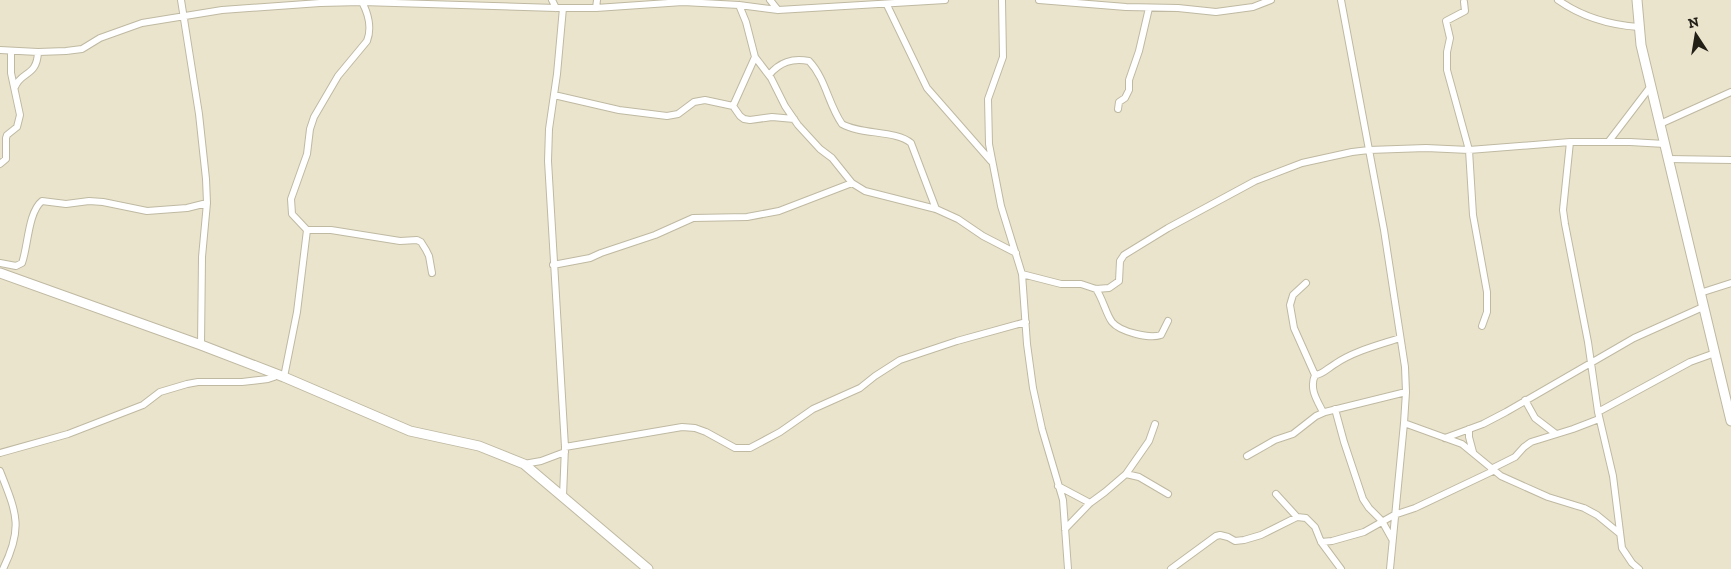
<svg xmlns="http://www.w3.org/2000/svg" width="1731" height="569" font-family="'Zilla Slab',serif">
  <rect width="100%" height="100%" fill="#ebe4cd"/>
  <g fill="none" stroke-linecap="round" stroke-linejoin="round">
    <defs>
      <path id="street" d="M 181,0 L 199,114 L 206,179 L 207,203 L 202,257 L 201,345
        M 552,0 L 556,8
        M 770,0 L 778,10
        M 1002,0 L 1003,57 L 988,99 L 989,144 L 1001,206 L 1022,274 L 1027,344 L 1033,388 L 1042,429 L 1063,500 L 1068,569
        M 1039,0 L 1126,7 L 1178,8 L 1216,12 L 1253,7 L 1271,0
        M 1341,0 L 1384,230 L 1405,367 L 1406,392 L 1404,423 L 1390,569
        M 1558,0 C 1582,17 1610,25 1639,27
        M 1464,2 L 1465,11 L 1446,21 L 1450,38 L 1447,52 L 1447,70 L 1469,150 L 1473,215 L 1487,292 L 1487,312 L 1482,326
        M 739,5 L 746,22 L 755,57 L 771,78 L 785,106 L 798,125 L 820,149 L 832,158 L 852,183 L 865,191 L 936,209 L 958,219 L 983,236 L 1016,253
        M 887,5 L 927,88 L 991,161
        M 596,8 L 597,0
        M 0,50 L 38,52 L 66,51 L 82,49 L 100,38 L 142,23 L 222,10 L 320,3 L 362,2 L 556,8 L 596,8 L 683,2 L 739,5 L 778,10 L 945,0
        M 769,75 C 780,62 792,58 809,61 C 826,79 828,104 842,124 C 861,135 896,130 911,143 L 936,209
        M 15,87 C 21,71 37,77 38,52
        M 554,95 L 619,110 L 667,116 L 678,114 L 694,102 L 705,100 L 733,106 L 740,116 L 744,119 L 750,120 L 772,117 L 794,119
        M 733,106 L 755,57
        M 1118,109 L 1119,102 L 1125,98 L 1129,90 L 1129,80 L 1139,51 L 1149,8
        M 1660,124 L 1731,92
        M 1609,141 L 1651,86
        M 1570,142 L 1563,210 L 1565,224 L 1588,342 L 1598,412 L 1613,476 L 1622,548 L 1632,563 L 1639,569
        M 1668,159 L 1731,160
        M 0,164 L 6,159 L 6,138 L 7,135 L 17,127 L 20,115 L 11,73 L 11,51
        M 307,230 L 331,230 L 400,241 L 417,240 L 421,242 L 426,250 L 429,256 L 432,273
        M 0,263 L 16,266 L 22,263 C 28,247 28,212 42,201 L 66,204 L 89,201 L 103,202 L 147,211 L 187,208 L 207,203
        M 553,265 L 590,258 L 601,253 L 655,235 L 693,218 L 747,217 L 779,211 L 852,183
        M 1022,274 L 1061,284 L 1081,284 L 1096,289 L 1109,288 L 1119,281 L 1120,261 L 1124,255 L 1168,228 L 1255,181 L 1302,163 L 1352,152 L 1369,150 L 1426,148 L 1469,150 L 1570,142 L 1630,142 L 1665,144
        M 1306,283 L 1293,295 L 1290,305 L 1294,328 L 1315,375 C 1322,375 1328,368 1335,364 C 1354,351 1379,345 1400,338
        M 1096,289 C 1103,299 1106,314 1112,322 C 1120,332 1150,339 1161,335 L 1168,321
        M 1700,293 L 1731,283
        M 1315,375 C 1309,389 1317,400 1323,412
        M 284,377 L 297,312 L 307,230 L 292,214 L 291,199 L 307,154 L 310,129 L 314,117 L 338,76 L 367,41 C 372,28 368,13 362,2
        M 1525,400 L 1535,418 L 1556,434
        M 1335,409 L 1344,442 L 1363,499 L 1369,508 L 1382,521 L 1392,539
        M 1598,412 L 1690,362 L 1715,353
        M 1404,423 L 1462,444 L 1501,476 L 1548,497 L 1584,508 L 1597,515 L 1619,533
        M 1469,429 L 1469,437 L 1473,452
        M 1445,438 L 1483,424 L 1506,412 L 1634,338 L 1703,307
        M 565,447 L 682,427 L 695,428 L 706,432 L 735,448 L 750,448 L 780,432 L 813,409 L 860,388 L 875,376 L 900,360 L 957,341 L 1026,322
        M 0,453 L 68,434 L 143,405 L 160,392 L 187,384 L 198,382 L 242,382 L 268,379 L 274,377 L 276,374
        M 1247,456 L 1275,440 L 1293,434 L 1316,416 L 1325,412 L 1406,392
        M 524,464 L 541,461 L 565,452
        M 1491,469 L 1515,457 L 1524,447 L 1531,442 L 1573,429 L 1599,419
        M 0,471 C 16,512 24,527 3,569
        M 1126,474 L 1139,477 L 1168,494
        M 1058,486 L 1090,503
        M 1276,494 L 1297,517
        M 563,496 L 565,447 L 548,161 L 549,129 L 557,74 L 563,8
        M 1065,529 L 1090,503 L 1105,492 L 1126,474 L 1149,441 L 1155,424
        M 1321,542 L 1332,541 L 1364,532 L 1394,515 L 1415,508 L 1493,471
        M 1171,569 L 1216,536 L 1220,535 L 1228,537 L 1235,541 L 1244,540 L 1261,535 L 1297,517 L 1306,518 L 1315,527 L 1321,542 L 1341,569"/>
      <path id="secondary" d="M 1637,0 L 1641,45 L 1731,421
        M 0,273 L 201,345 L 284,377 L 410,431 L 479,446 L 524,464 L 648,569"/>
    </defs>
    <!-- street casing -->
    <use href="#street" stroke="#bfb9a2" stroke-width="8"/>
    <!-- secondary casing -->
    <use href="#secondary" stroke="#bfb9a2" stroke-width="11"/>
    <!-- street -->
    <use href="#street" stroke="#fff" stroke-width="6"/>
    <!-- secondary -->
    <use href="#secondary" stroke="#fff" stroke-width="9"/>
  </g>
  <!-- north arrow -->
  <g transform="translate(1696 35) rotate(348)" stroke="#ebe4cd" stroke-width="4" paint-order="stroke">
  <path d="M0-4L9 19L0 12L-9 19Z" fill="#221f17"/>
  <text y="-8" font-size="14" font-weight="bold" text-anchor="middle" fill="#221f17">N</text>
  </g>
</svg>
